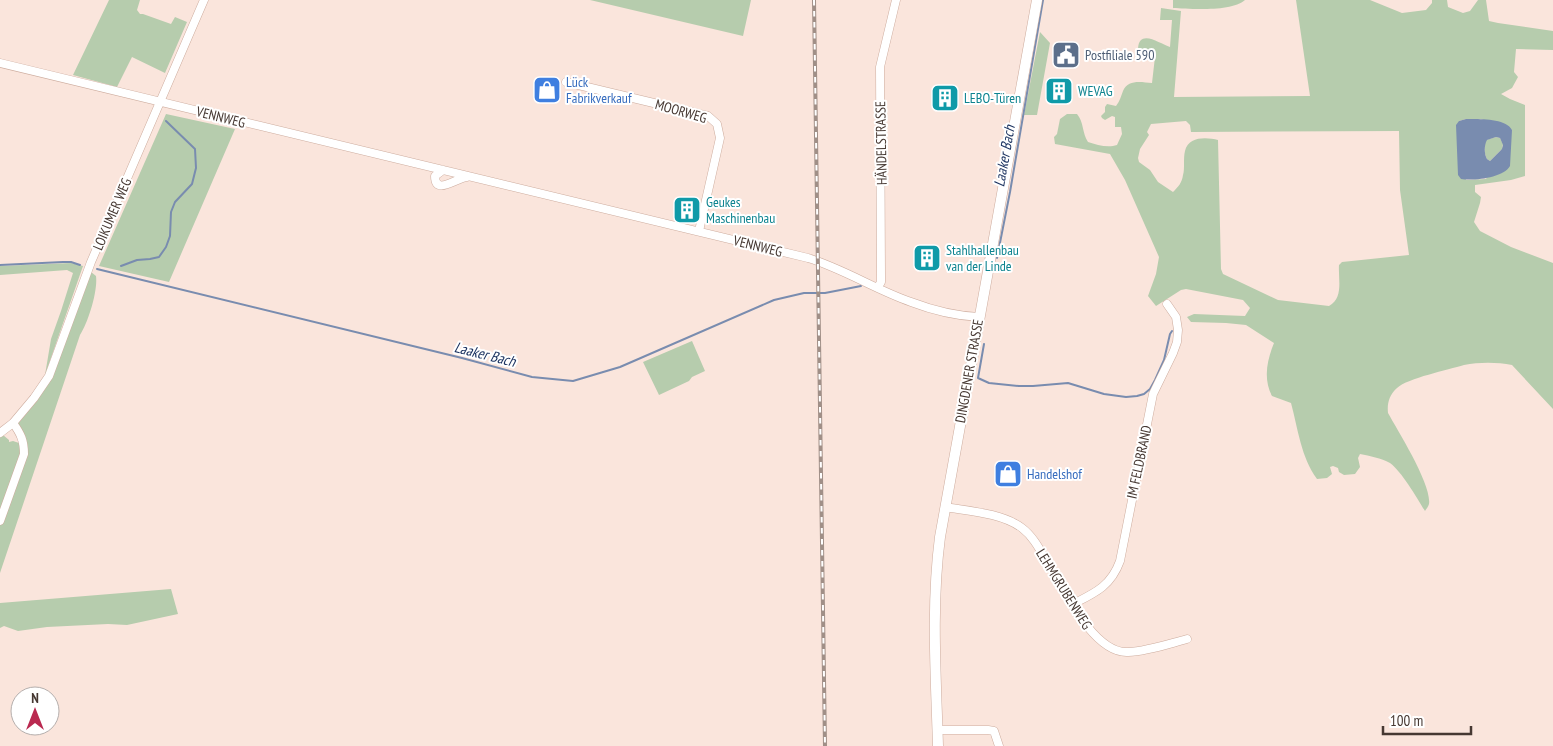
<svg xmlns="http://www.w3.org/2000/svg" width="1553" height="746" font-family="'PT Sans Narrow',sans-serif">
  <rect width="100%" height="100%" fill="#fae5dc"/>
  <!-- green -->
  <path fill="#b6ccad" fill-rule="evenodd" d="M 109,0 L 140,0 L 137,10 L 140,14 L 143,14 L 171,24 L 175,17 L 187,22 L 165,73 L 132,57 L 117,87 L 73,75 Z
    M 590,0 L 751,0 L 743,36 Z
    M 1173,0 L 1245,0 C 1232,12 1190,9 1173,8 Z
    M 1296,0 L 1370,0 L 1402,13 L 1426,10 L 1432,3 L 1432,0 L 1447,0 L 1448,7 L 1463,13 L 1470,11 L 1478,0 L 1486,0 L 1489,21 L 1498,23 L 1553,31 L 1553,50 L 1516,49 L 1514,72 L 1518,77 L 1512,88 L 1501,94 L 1510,99 L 1525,105 L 1525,176 L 1511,180 L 1475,185 L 1475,192 L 1481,197 L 1480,203 L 1474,222 L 1480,231 L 1511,247 L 1553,263 L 1553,409 L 1512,365 C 1497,362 1479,362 1464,365 C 1448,370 1408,378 1397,388 C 1389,395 1387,404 1388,413 C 1398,431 1432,485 1429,504 C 1428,507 1427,508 1425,511 C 1417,498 1402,472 1390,463 C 1381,458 1370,456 1360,454 L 1358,458 L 1360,467 L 1355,474 L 1344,475 L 1339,472 L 1338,468 L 1333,466 L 1330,467 L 1332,474 L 1327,478 L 1317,479 C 1301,457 1298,429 1291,403 L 1272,396 C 1263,379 1267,360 1274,343 L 1246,325 L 1226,323 L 1191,322 L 1187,317 L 1194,314 L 1245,316 L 1250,308 L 1243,300 L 1186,289 L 1181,290 L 1156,306 L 1148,296 L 1156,274 L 1159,257 L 1125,180 L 1110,154 L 1055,144 L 1054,137 L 1057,134 L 1060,119 L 1067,114 L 1077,114 C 1084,122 1082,133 1088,142 C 1097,145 1108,148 1117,145 L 1122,134 L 1121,127 L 1115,127 L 1115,117 L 1112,116 L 1105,120 L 1102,118 L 1101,116 L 1105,112 L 1105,107 L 1107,104 L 1116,106 C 1120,101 1121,96 1123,91 C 1128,79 1141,82 1152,83 L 1155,57 L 1138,49 C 1139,28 1160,44 1170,47 L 1172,20 L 1160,20 L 1161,8 L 1181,11 L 1174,97 L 1310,96 ZM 1466,119 L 1481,119 L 1512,130 L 1486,179 L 1466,180 L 1459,121 ZM 1186,121 L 1190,125 L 1191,132 L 1399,131 L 1400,190 L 1409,255 L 1342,262 L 1339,265 C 1338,279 1344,298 1329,306 L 1278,300 L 1223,274 L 1221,269 L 1218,140 C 1207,137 1188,136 1185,151 C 1183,159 1185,168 1183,175 C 1182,183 1178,187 1173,192 L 1158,182 L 1150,170 L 1139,162 L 1138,158 L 1140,149 L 1149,135 L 1147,132 L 1151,124 Z
    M 1040,32 L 1050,43 L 1037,115 L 1024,115 Z
    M 166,114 L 235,129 L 169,282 L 99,266 Z
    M 1496,137 L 1500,138 L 1503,144 L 1502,149 L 1490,161 L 1487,159 C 1484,154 1484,145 1486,140 Z
    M 71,263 L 83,266 L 45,375 L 51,339 L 61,311 L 73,273 L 67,270 L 0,275 L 0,266 Z
    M 91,272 L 96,276 C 98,291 88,323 80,335 L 0,573 L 0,522 L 25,454 L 16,423 L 35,399 Z
    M 692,341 L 705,371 L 692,377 L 689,381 L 659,395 L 643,362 Z
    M 3,435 L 9,440 L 9,442 L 13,441 L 22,444 L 22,454 L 0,515 L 0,437 Z
    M 171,589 L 178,614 L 127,625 L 108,624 L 47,627 L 18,631 L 4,626 L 0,628 L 0,603 Z"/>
  <!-- water -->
  <path fill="#798caf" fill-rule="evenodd" d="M 1466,119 C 1479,119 1506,118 1512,130 L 1510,166 C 1503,178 1474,181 1461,179 L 1458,175 L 1456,125 L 1459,121 ZM 1496,137 L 1500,138 L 1503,145 L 1502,149 L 1490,161 L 1487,159 C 1484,154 1484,145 1487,140 Z"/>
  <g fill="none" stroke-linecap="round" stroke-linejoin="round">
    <!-- stream -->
    <path stroke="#798caf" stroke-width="2" d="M 997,258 L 1010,192 L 1043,0
      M 0,265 L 63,262 L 71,262 L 80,265
      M 121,266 L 137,260 L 150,259 L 159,257 L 166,247 L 170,236 L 171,212 L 175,202 L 192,184 L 196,168 L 195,149 L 166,121
      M 97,269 L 462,358 L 532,377 L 573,381 L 620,367 L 774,300 L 804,293 L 825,293 L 861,286
      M 984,344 L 978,378 L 989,383 L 1019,386 L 1033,386 L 1068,383 L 1104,394 L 1126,397 L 1137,396 L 1144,394 L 1150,389 L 1155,380 L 1164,360 L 1170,334 L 1172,331"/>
    <defs>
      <path id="minor" d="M 0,63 L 808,258 C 844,269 876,290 911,302 C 932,310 957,316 979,317
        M 566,82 L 708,116 L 717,124 L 720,138 L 699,231
        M 443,170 L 435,176 C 435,196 456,178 467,177
        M 878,287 L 881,282 L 881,277 L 880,67 L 896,0
        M 0,433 L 13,423 L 34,398 L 49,376 L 91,262 L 204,0
        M 945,507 C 968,511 1002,513 1022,528 C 1034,537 1041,552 1049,565 C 1064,590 1094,654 1128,652 C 1148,651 1168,644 1187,639
        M 0,521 L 24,454 C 24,441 21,434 13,423
        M 1073,604 C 1095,593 1111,586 1120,561 L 1153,394 L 1173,353 L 1177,342 L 1178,330 L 1176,317 L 1167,304
        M 938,730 L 988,730 L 994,731 L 999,746"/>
      <path id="major" d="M 938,746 C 936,677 931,606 940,537 L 1037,0"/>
    </defs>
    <!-- minor casing -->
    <use href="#minor" stroke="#cdac9e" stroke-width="9"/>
    <!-- major casing -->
    <use href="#major" stroke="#cdac9e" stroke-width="11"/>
    <!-- minor -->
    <use href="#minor" stroke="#fff" stroke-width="8"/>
    <!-- major -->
    <use href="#major" stroke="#fff" stroke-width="10"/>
    <defs>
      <path id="rail" d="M 814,0 L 825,746"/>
    </defs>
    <!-- rail casing -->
    <use href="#rail" stroke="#a08f87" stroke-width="4"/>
    <!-- rail -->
    <use href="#rail" stroke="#fff" stroke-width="2" stroke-dasharray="5.5" stroke-linecap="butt"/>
  </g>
  <!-- icons -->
  <defs>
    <symbol id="civic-square" viewBox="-11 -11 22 22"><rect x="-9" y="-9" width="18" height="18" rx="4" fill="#5c6f8a" stroke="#fff"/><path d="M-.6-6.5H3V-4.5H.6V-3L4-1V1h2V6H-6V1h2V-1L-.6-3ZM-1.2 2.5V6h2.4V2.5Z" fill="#fff"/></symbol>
    <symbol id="shop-square" viewBox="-11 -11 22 22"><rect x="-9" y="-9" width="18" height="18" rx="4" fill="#3f7fe0" stroke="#fff"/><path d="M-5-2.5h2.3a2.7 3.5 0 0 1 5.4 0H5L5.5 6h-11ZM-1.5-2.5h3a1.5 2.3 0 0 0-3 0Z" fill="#fff"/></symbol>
    <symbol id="building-square" viewBox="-11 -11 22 22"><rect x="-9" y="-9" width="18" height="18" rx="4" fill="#0f9aa8" stroke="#fff"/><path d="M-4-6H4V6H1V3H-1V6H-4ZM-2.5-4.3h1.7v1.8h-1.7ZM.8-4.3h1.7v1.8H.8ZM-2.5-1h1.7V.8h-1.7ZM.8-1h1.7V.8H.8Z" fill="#fff"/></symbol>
  </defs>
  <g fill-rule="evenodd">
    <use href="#civic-square" x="1050" y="39" width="32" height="32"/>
    <use href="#shop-square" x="531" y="74" width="32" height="32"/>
    <use href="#building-square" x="1043" y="75" width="32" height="32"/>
    <use href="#building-square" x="929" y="82" width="32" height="32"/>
    <use href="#building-square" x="671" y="194" width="32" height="32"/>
    <use href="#building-square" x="911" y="242" width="32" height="32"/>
    <use href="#shop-square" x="992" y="458" width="32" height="32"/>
  </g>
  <g text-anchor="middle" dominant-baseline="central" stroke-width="4" stroke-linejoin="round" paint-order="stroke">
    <!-- service labels -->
    <g font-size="14" fill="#4e5e75" stroke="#fff" text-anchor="start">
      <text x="1085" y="55">Postfiliale 590</text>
    </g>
    <!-- shop labels -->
    <g font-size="14" fill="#366cbe" stroke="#fff" text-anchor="start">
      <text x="566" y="82">Lück<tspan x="566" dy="16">Fabrikverkauf</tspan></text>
      <text x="1027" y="474">Handelshof</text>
    </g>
    <!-- culture labels -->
    <g font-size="14" fill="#0d838f" stroke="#fff" text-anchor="start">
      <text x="1078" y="91">WEVAG</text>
      <text x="964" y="98">LEBO-Türen</text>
      <text x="706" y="202">Geukes<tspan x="706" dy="16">Maschinenbau</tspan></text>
      <text x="946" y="250">Stahlhallenbau<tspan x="946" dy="16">van der Linde</tspan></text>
    </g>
    <!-- street labels -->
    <g font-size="14" fill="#463832" stroke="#fff">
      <text transform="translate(681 111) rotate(16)">MOORWEG</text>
      <text transform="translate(221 117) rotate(14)">VENNWEG</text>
      <text transform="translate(881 143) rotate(-91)">HÄNDELSTRASSE</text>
      <text transform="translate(112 214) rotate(-67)">LOIKUMER WEG</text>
      <text transform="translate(758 246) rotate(14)">VENNWEG</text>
      <text transform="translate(969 371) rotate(-80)">DINGDENER STRASSE</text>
      <text transform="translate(1139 462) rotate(-78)">IM FELDBRAND</text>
      <text transform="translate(1064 589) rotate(58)">LEHMGRUBENWEG</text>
    </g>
    <!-- water labels -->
    <g font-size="15" font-style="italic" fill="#19305e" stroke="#fff">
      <text transform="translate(1004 156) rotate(-80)">Laaker Bach</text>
      <text transform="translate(485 354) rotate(14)">Laaker Bach</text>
    </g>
  </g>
  <!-- north arrow -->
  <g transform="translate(35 711)"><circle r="24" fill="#ffffff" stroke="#b5afad"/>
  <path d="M0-4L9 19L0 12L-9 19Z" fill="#ba2950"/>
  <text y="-8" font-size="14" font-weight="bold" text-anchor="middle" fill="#463832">N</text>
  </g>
  <!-- scale -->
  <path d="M1383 726v8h88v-8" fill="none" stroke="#463832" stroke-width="2.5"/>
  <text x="1390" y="726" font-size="15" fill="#463832" stroke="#ffffff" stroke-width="4" paint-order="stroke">100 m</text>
</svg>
